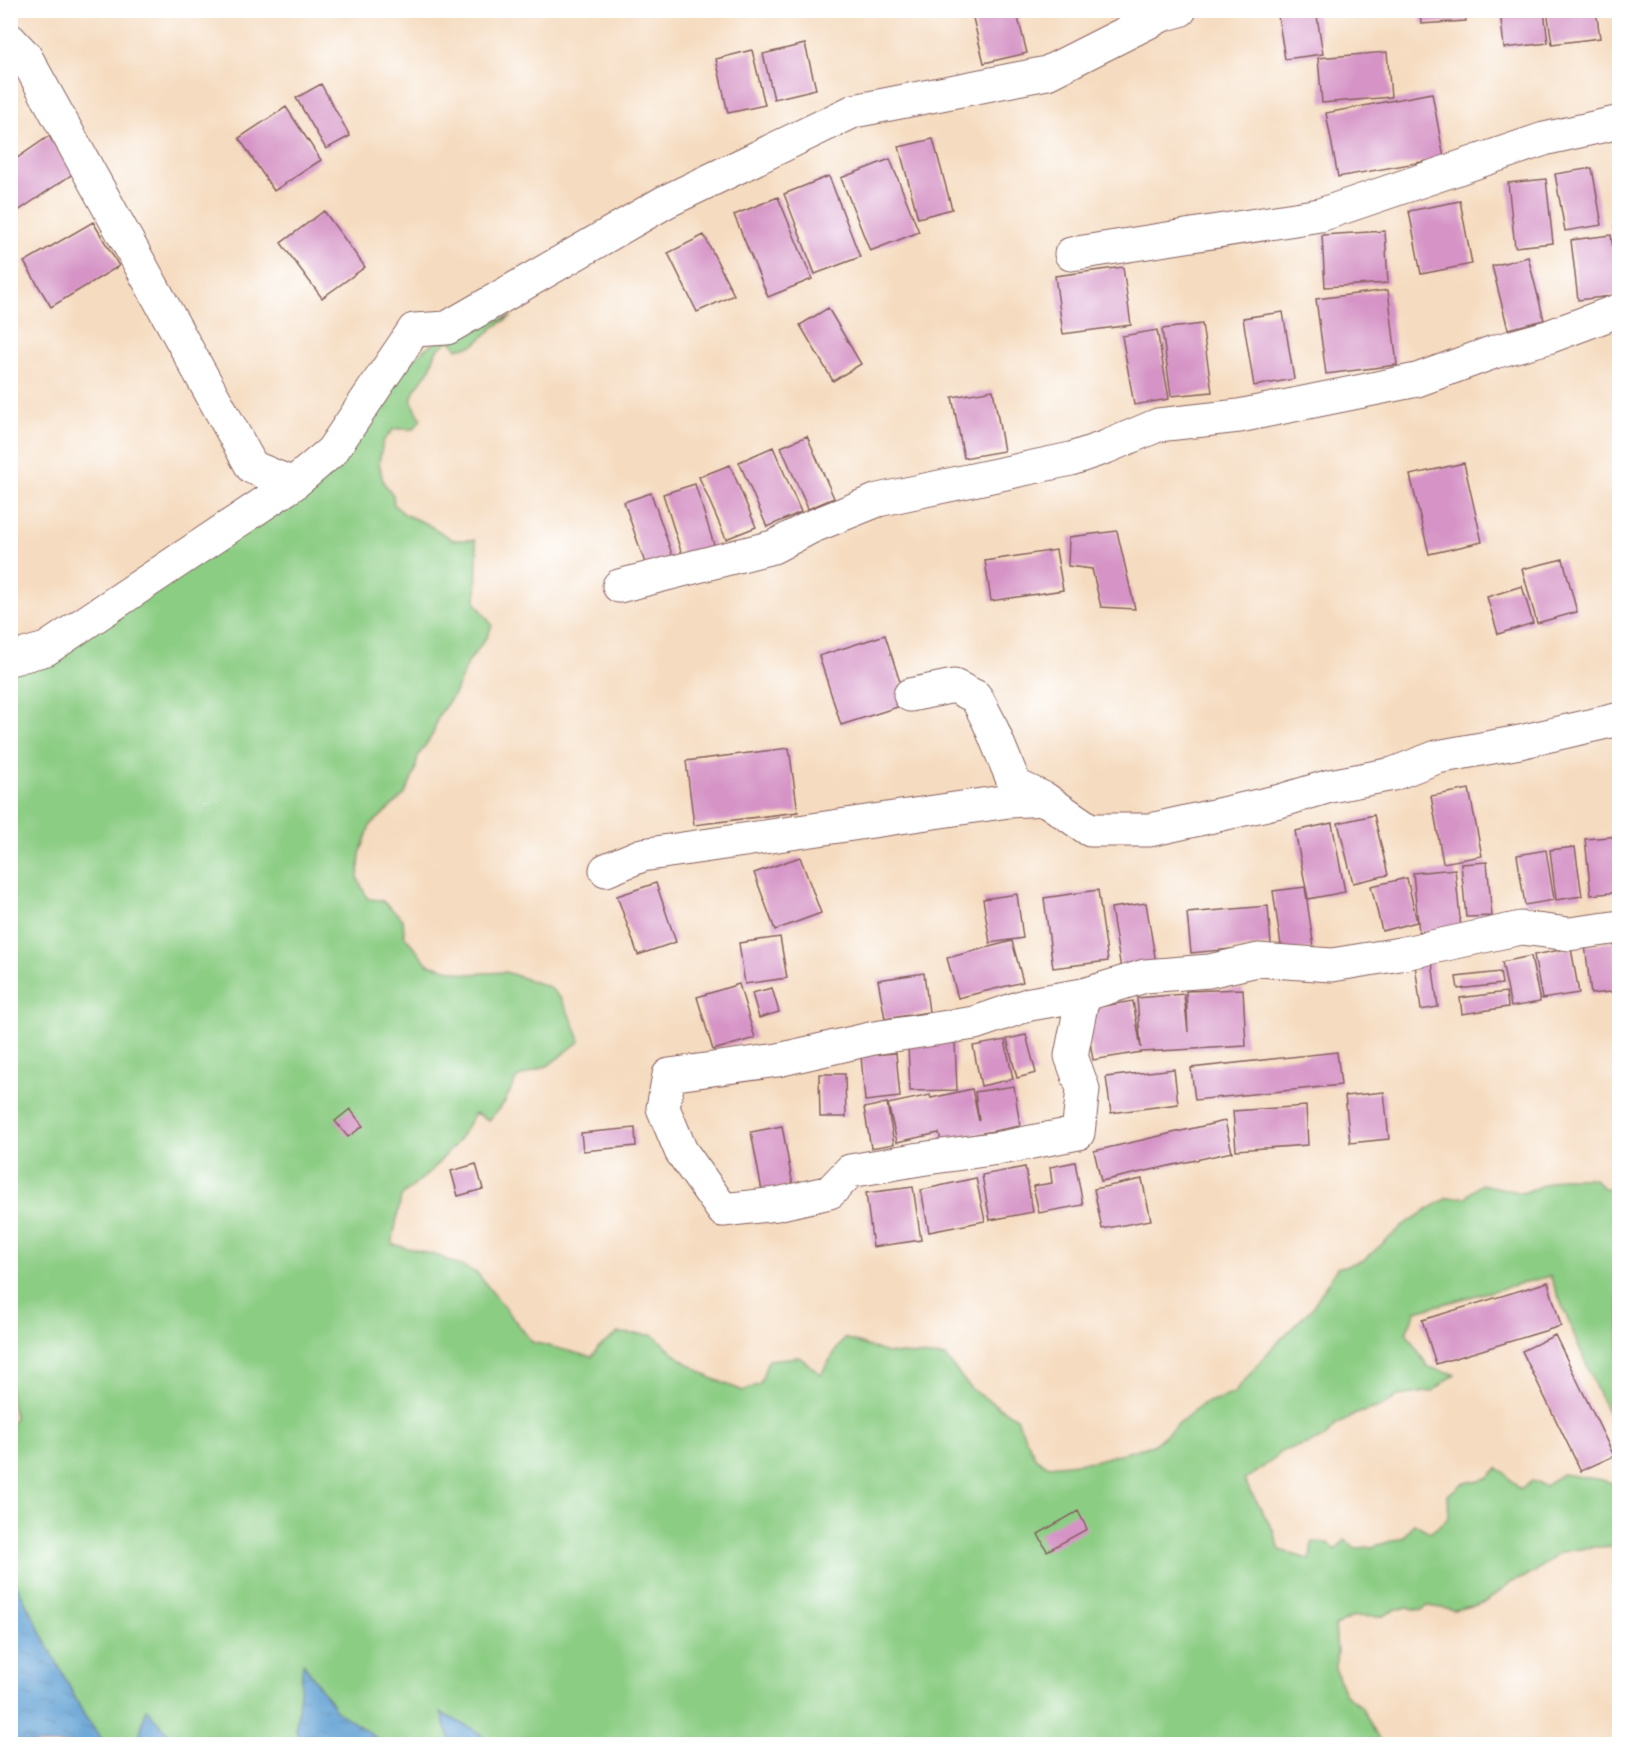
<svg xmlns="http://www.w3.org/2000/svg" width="1630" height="1755" font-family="'Old Standard TT',serif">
  <defs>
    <pattern id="water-ripples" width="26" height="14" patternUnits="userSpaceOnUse" patternTransform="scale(1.5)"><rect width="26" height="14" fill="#61a0d3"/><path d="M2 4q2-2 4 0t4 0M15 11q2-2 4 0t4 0" fill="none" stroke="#5282ab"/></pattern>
  </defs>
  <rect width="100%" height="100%" fill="#fff"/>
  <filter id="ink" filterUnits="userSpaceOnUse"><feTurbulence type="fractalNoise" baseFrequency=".0167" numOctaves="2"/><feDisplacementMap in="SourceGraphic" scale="12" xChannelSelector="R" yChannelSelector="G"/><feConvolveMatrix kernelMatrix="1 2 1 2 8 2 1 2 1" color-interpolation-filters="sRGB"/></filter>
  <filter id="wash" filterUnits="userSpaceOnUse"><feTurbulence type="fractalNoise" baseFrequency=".008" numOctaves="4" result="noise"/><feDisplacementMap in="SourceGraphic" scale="24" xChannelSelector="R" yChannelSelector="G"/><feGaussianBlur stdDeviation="1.35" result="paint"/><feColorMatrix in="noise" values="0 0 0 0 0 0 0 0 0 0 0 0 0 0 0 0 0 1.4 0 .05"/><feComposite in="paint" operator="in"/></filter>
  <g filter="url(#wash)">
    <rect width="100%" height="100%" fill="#f5dbbf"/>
    <!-- grass -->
    <path fill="#8ccd84" stroke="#6b7658" stroke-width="1.5" d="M 512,316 L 494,327 L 474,345 L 457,349 L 450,339 L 436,351 L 430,369 L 415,389 L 411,400 L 421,419 L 414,429 L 394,429 L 383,441 L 379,462 L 383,482 L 393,495 L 394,505 L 406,515 L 427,524 L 453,540 L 475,540 L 477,551 L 476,603 L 492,625 L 488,635 L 469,661 L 454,694 L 438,716 L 433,734 L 418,756 L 415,772 L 405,794 L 370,826 L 360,854 L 358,879 L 368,899 L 381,900 L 403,919 L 404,935 L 428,964 L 466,974 L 506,972 L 549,987 L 561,999 L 574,1024 L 580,1041 L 549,1065 L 517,1078 L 504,1103 L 489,1120 L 475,1113 L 458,1141 L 433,1169 L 401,1197 L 392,1244 L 438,1256 L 477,1273 L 532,1342 L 592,1357 L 598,1348 L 618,1333 L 653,1335 L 681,1359 L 711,1378 L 743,1391 L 760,1384 L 768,1360 L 799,1357 L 821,1374 L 844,1338 L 887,1353 L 945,1357 L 971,1389 L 1016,1418 L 1036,1459 L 1049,1466 L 1094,1461 L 1153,1445 L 1202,1404 L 1233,1394 L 1272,1348 L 1312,1308 L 1337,1268 L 1364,1260 L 1406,1223 L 1447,1198 L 1466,1197 L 1481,1184 L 1523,1193 L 1561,1178 L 1593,1178 L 1603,1188 L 1619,1189 L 1619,1436 L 1598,1393 L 1550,1276 L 1416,1311 L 1406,1332 L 1428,1367 L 1455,1374 L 1433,1391 L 1398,1396 L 1383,1406 L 1356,1414 L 1333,1427 L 1325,1438 L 1283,1451 L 1257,1472 L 1244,1480 L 1273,1530 L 1280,1550 L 1310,1560 L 1312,1542 L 1329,1543 L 1335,1551 L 1345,1540 L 1355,1548 L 1372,1547 L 1404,1537 L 1414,1523 L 1429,1532 C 1450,1522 1450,1517 1448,1495 L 1461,1484 L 1488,1478 L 1497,1468 L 1504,1472 L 1520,1490 L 1532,1481 L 1545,1486 L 1562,1474 L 1602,1480 L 1619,1485 L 1620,1541 L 1618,1546 L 1594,1547 L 1561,1552 L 1532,1574 L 1510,1583 L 1486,1602 L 1476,1605 L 1454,1610 L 1428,1606 L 1422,1610 L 1409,1608 L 1397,1609 L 1381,1617 L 1354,1616 L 1335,1626 L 1337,1652 L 1335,1668 L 1344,1693 L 1362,1708 L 1381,1744 L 493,1744 L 471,1728 L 442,1714 L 452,1744 L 385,1744 L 336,1710 L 304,1664 L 296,1729 L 301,1744 L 177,1744 L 146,1709 L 138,1744 L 105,1744 L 84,1715 L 11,1574 L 10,1426 L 15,1417 L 10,1398 L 11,669 L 268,517 L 295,504 L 316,484 L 399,374 L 423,350 L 449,333 Z"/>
    <!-- water -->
    <path fill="url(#water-ripples)" stroke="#56607f" stroke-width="1.5" d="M 11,1574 L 84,1715 L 105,1744 L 11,1744 Z
      M 303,1663 L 336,1710 L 385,1744 L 301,1744 L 296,1729 Z
      M 146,1708 L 177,1744 L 138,1744 Z
      M 441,1713 L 471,1728 L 493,1744 L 452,1744 Z"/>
    <g id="blocks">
      <!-- building -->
      <path fill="#d694c6" d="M 971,10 L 1016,10 L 1027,53 L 984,63 Z
        M 1277,10 L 1316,10 L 1323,54 L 1285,59 Z
        M 1420,10 L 1465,10 L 1466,21 L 1421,24 Z
        M 1500,10 L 1544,10 L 1548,43 L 1504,48 Z
        M 1547,10 L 1596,10 L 1600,38 L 1552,44 Z
        M 805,44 L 816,89 L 774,99 L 763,54 Z
        M 752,50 L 765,105 L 728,113 L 716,59 Z
        M 1387,52 L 1391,97 L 1322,103 L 1318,58 Z
        M 321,84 L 350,136 L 326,149 L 296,98 Z
        M 1432,93 L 1444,158 L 1338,177 L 1326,113 Z
        M 286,107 L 321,160 L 274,191 L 239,138 Z
        M 49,136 L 74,173 L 12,215 L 10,213 L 10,163 Z
        M 933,139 L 952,209 L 918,218 L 899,147 Z
        M 890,159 L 919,232 L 870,251 L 841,178 Z
        M 1592,168 L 1602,225 L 1565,231 L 1555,174 Z
        M 829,176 L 860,257 L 815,274 L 784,194 Z
        M 1546,179 L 1553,243 L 1515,247 L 1508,183 Z
        M 778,197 L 812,279 L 768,297 L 734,215 Z
        M 1460,201 L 1472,264 L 1421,274 L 1409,211 Z
        M 324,211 L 365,267 L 322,298 L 281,243 Z
        M 93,222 L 119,266 L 51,307 L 24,262 Z
        M 1620,225 L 1620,250 L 1618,250 L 1614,226 Z
        M 1385,231 L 1388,283 L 1325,287 L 1322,235 Z
        M 704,235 L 734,295 L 697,312 L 668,253 Z
        M 1611,235 L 1620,295 L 1578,300 L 1571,240 Z
        M 1528,257 L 1544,320 L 1508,329 L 1492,266 Z
        M 1123,267 L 1131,325 L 1063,334 L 1055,276 Z
        M 1388,290 L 1397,365 L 1326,374 L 1316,299 Z
        M 828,308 L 861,364 L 833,381 L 800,325 Z
        M 1283,312 L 1294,379 L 1254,386 L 1243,318 Z
        M 1202,324 L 1212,392 L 1171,396 L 1162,329 Z
        M 1157,330 L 1169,399 L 1134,405 L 1122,336 Z
        M 993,390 L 1004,451 L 964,458 L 952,397 Z
        M 807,436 L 834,498 L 808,509 L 781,447 Z
        M 773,447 L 801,512 L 767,527 L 739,462 Z
        M 1464,463 L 1482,542 L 1429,554 L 1410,475 Z
        M 730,465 L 756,527 L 726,539 L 699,477 Z
        M 695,484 L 715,548 L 683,558 L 663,494 Z
        M 651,493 L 675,563 L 648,572 L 624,502 Z
        M 1117,531 L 1135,609 L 1101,607 L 1092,569 L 1068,566 L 1069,537 Z
        M 1056,550 L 1063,590 L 991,601 L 985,561 Z
        M 1563,559 L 1577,612 L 1537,623 L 1522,569 Z
        M 1522,586 L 1533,623 L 1498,634 L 1487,597 Z
        M 885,635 L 907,704 L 841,725 L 819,656 Z
        M 789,748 L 798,812 L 694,825 L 686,761 Z
        M 1469,789 L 1482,856 L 1443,863 L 1431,796 Z
        M 1374,815 L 1388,875 L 1353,883 L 1338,823 Z
        M 1332,823 L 1345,892 L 1308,899 L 1295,831 Z
        M 1620,836 L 1620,892 L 1591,895 L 1585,839 Z
        M 1575,847 L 1582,896 L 1556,900 L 1550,850 Z
        M 1546,850 L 1554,900 L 1525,905 L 1517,855 Z
        M 800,857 L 821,913 L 775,930 L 754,873 Z
        M 1487,862 L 1492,916 L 1466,917 L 1461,864 Z
        M 1455,869 L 1461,928 L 1419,932 L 1413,873 Z
        M 1407,878 L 1417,922 L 1382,931 L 1371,886 Z
        M 656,883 L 676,942 L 638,955 L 617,896 Z
        M 1305,887 L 1314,948 L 1282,952 L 1273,891 Z
        M 1098,890 L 1108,961 L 1053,968 L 1044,898 Z
        M 1017,894 L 1023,938 L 990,943 L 983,899 Z
        M 1146,903 L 1156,963 L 1121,969 L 1111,908 Z
        M 1268,906 L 1271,945 L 1191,953 L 1187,913 Z
        M 780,937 L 787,978 L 745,984 L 739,943 Z
        M 1012,941 L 1023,982 L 958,998 L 947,958 Z
        M 1614,942 L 1620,991 L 1591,994 L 1585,945 Z
        M 1571,948 L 1579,993 L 1542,999 L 1534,955 Z
        M 1531,956 L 1540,1002 L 1511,1007 L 1502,962 Z
        M 1432,962 L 1438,1007 L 1421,1010 L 1415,964 Z
        M 1500,972 L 1502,984 L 1458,989 L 1456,977 Z
        M 924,973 L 929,1012 L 885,1019 L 878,980 Z
        M 739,984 L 755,1038 L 713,1050 L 697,997 Z
        M 772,988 L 779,1012 L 759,1018 L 752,993 Z
        M 1243,989 L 1246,1046 L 1142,1052 L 1093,1060 L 1085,1009 L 1133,1001 L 1141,1048 L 1137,998 L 1184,994 L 1188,1032 L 1186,991 Z
        M 1506,992 L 1508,1007 L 1462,1014 L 1460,998 Z
        M 1026,1035 L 1036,1073 L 1017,1078 L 1007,1039 Z
        M 1005,1040 L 1013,1079 L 981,1086 L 973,1046 Z
        M 955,1043 L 957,1090 L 910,1091 L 908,1045 Z
        M 1337,1052 L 1341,1085 L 1195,1100 L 1191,1068 Z
        M 896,1053 L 900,1097 L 865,1101 L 861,1056 Z
        M 1174,1069 L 1178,1104 L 1111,1113 L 1106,1077 Z
        M 819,1074 L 845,1074 L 846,1117 L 820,1117 Z
        M 1014,1086 L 1020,1126 L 941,1141 L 939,1133 L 897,1142 L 888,1104 L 930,1095 L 931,1098 L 972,1089 L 979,1121 L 975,1092 Z
        M 1384,1092 L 1389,1139 L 1350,1143 L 1345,1096 Z
        M 887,1103 L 894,1144 L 871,1148 L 864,1108 Z
        M 1306,1106 L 1308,1145 L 1236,1150 L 1233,1111 Z
        M 350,1109 L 363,1126 L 348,1137 L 335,1121 Z
        M 1225,1121 L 1232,1152 L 1101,1181 L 1094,1151 Z
        M 782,1126 L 793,1186 L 762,1191 L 751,1132 Z
        M 635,1128 L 636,1146 L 583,1151 L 581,1133 Z
        M 1075,1162 L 1083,1205 L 1039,1213 L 1033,1186 L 1052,1183 L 1050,1167 Z
        M 476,1164 L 483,1189 L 458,1196 L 451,1171 Z
        M 1025,1167 L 1033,1212 L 990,1220 L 982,1175 Z
        M 976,1178 L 985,1221 L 929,1232 L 921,1190 Z
        M 1142,1179 L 1151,1220 L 1102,1229 L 1094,1189 Z
        M 913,1187 L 921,1240 L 873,1247 L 866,1193 Z
        M 1548,1282 L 1561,1326 L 1436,1364 L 1422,1320 Z
        M 1555,1335 L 1614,1456 L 1581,1471 L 1522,1351 Z
        M 1078,1511 L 1087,1529 L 1047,1551 L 1038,1534 Z"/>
    </g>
  </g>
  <g filter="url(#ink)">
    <use href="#blocks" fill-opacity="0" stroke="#86615f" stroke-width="1.5"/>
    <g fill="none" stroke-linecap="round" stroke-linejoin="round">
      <defs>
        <path id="minor" d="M 10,40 L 25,56 L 252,467 L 293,484 L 332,451 L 414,330 L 447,328 L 665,202 L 854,111 L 1047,73 L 1162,15 L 1180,10
          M 1071,254 L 1320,215 L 1544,139 L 1620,122
          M 619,586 L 773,547 L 811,527 L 878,500 L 1071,459 L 1106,447 L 1158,425 L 1239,416 L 1417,380 L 1494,352 L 1548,337 L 1620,310
          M 10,659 L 46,649 L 293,484
          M 910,695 L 954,686 L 976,697 L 989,722 L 1015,785 L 1045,799
          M 606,870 L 642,855 L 1009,801 L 1045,799 L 1090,830 L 1150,830 L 1280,801 L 1330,786 L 1393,774 L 1437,757 L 1520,742 L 1620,719
          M 1083,995 L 1071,1056 L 1083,1089 L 1078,1133 L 1006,1147 L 920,1159 L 850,1171 L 830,1192 L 777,1204 L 723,1210 L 681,1151 L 663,1108 L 669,1075 L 778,1060 L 874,1038 L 975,1023 L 1030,1004 L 1083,995 L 1145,976 L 1209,971 L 1258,960 L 1332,965 L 1400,954 L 1521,928 L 1569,934 L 1620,927"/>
      </defs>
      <!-- minor casing -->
      <use href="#minor" stroke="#86615f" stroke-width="35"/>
      <!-- minor -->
      <use href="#minor" stroke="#fff" stroke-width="33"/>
    </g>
  </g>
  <!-- margin -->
  <rect width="1630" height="1755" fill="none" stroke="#fff" stroke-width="36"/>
</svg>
